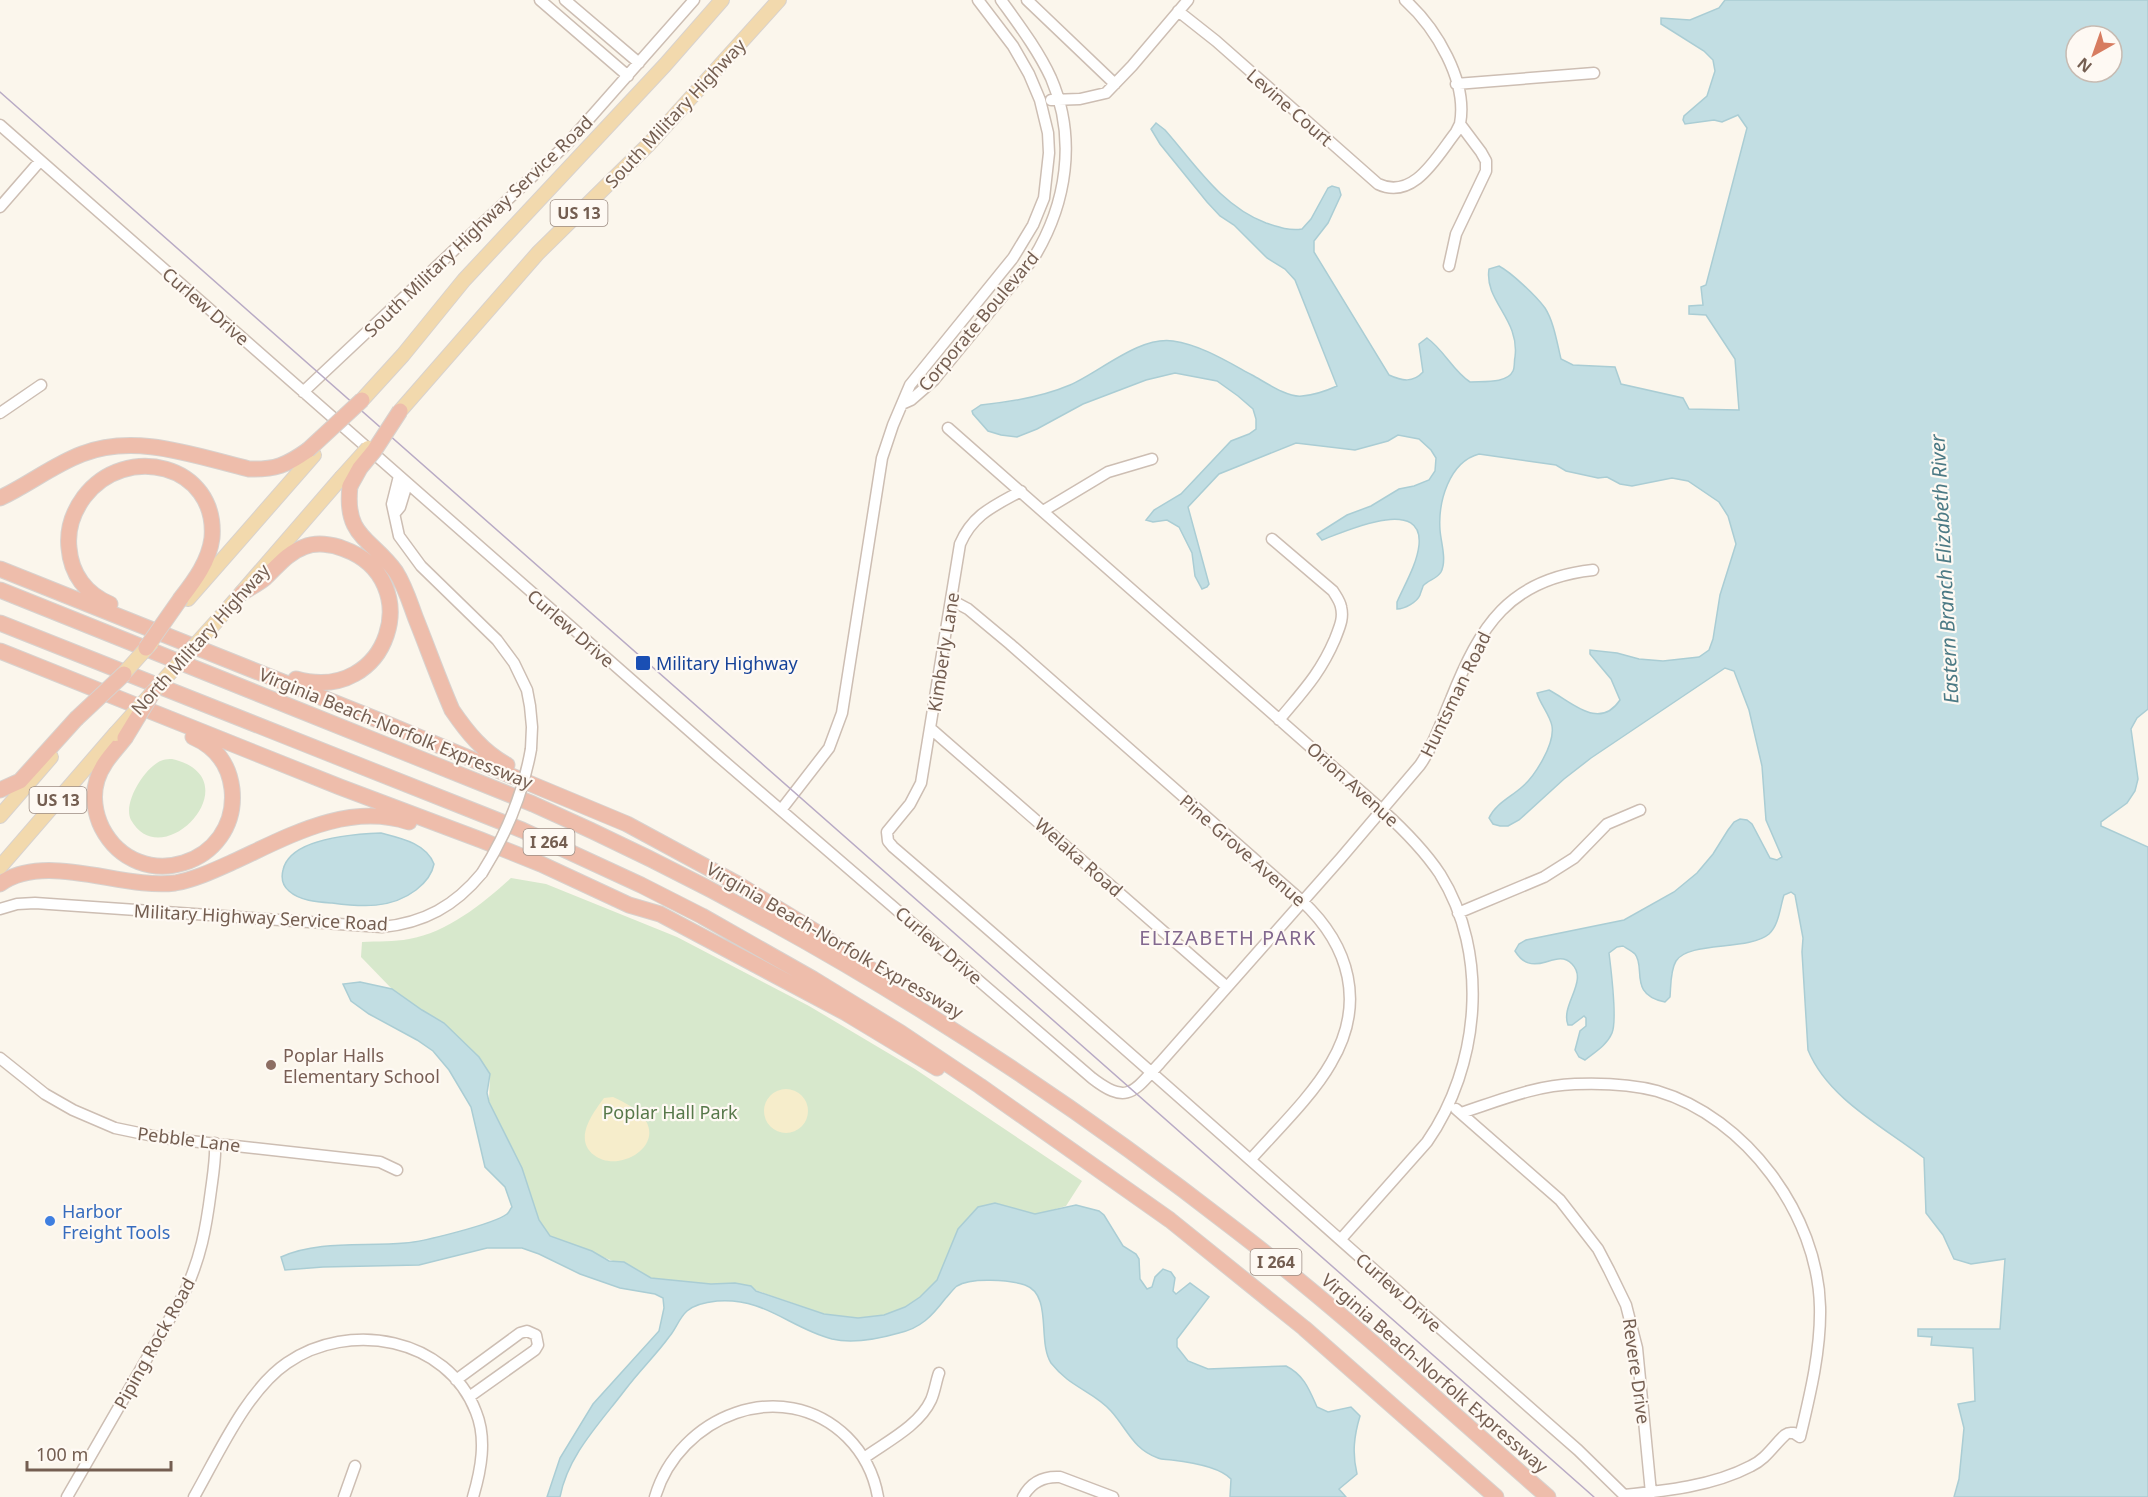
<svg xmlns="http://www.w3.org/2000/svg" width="2148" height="1497" font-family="'Noto Sans',sans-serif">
  <rect width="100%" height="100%" fill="#fbf6ec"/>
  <!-- green -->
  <path fill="#d7e8cc" d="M 172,759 C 254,778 163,877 131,820 C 122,803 146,765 163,760 C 166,759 169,759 172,759 Z
    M 511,878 L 546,884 L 677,937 L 809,1006 L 915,1069 L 1082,1181 L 1066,1206 L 1045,1212 L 1035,1214 L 995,1203 L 958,1229 L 937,1280 L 920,1297 L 905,1307 L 884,1315 L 858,1318 L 824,1314 L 735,1283 L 711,1284 L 651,1278 L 624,1262 L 613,1261 L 550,1236 L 539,1220 L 522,1168 L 489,1102 L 490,1074 L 444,1023 L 422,1010 L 392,989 L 361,957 L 362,942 C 378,941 394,942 409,939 C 448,932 482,904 511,878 Z"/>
  <!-- sand -->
  <path fill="#f6edcb" d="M764 1111a22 22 0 1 1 44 0a22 22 0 1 1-44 0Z
    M 613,1097 C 624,1102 640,1110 646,1121 C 662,1149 616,1173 594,1155 C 573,1139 593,1113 604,1098 Z"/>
  <!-- water -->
  <path fill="#c2dee3" stroke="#aacdd4" stroke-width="1.5" fill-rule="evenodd" d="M 1725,0 L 2148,0 L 2148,709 L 2137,718 L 2131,729 L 2138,779 L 2135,791 L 2127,803 L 2101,822 L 2101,826 L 2148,847 L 2148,1497 L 1954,1497 L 1959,1479 L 1964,1428 L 1958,1404 L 1975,1401 L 1973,1348 L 1931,1345 L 1932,1337 L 1918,1336 L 1918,1329 L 2000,1329 L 2005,1259 L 1971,1264 L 1954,1259 L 1943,1235 L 1926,1213 L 1924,1158 C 1884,1127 1828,1099 1808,1050 L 1802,952 L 1803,938 L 1795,895 L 1791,892 L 1784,895 C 1780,907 1779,925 1769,934 C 1749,951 1688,941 1676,961 C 1670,971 1671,986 1670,997 L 1665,1002 C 1628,995 1646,967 1635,954 C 1632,951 1626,948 1623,946 L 1617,947 L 1609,953 C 1611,969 1617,1021 1612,1033 C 1607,1045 1595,1052 1585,1060 L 1579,1057 L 1575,1050 L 1580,1031 L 1586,1026 L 1586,1018 L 1584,1016 L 1572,1025 L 1568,1025 C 1560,1005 1589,981 1572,964 C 1564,956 1556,959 1546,962 C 1532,966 1523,964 1515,951 L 1519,944 L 1526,940 L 1624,920 L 1674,892 L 1697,873 L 1713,854 L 1728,830 L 1734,822 L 1740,819 L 1747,820 L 1752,824 L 1770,858 L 1777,860 L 1782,857 L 1766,820 L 1762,766 L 1749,710 L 1734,671 L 1725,668 L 1591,758 L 1564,779 L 1519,820 L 1508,826 L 1500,826 L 1493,824 L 1489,818 C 1495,804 1511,797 1522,787 C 1535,776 1555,744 1552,726 C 1550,715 1540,704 1537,693 L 1549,690 C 1572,702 1599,731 1620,700 L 1611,679 L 1590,654 L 1590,650 L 1617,653 L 1639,659 L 1663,661 L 1699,657 L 1709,650 L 1713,639 L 1720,595 L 1736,544 L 1728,516 L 1719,502 L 1688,481 L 1672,478 L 1632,486 L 1620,484 L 1607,477 L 1598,478 L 1566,471 L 1556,465 L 1479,454 C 1449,462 1438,502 1440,530 C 1441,543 1447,560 1441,572 C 1437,579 1428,580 1423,586 C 1423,587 1420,594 1420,595 C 1417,602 1405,609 1397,609 L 1397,602 C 1405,584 1417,564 1419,545 C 1424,495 1343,532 1322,540 L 1317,534 L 1347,515 L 1371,506 L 1399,489 L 1414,486 L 1429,480 L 1435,471 L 1436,458 L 1431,450 L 1419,439 L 1398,435 L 1388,441 L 1355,450 L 1296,443 L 1219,474 L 1188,507 L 1209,584 L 1207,587 L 1202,589 L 1195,576 L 1192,553 L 1179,527 L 1167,520 L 1153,522 L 1146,520 L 1154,510 L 1181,494 L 1231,441 L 1249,434 L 1256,429 L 1256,419 L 1253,409 L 1238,396 L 1217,381 L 1175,373 L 1146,380 L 1083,404 L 1037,429 L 1017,437 L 1001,435 L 988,431 L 973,414 L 972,411 L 981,405 C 1011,402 1042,397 1070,385 C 1100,372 1139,336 1173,341 C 1201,345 1228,362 1252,375 C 1265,382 1288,398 1302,396 C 1314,395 1326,391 1337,386 L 1295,280 L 1285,269 L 1267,258 L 1234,225 L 1220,216 L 1207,202 L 1160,144 L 1151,129 L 1156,123 L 1165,130 C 1195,164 1221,206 1266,223 C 1278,227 1289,231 1302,229 L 1311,219 L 1328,188 L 1332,186 L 1339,188 L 1341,195 L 1328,223 L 1314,241 L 1314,252 L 1389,375 C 1402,381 1413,383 1423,372 L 1419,344 L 1427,338 C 1444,350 1453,371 1470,382 C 1482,381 1507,384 1513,371 C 1515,367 1514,360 1515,357 C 1520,319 1484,301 1489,269 L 1499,266 C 1512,273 1536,296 1545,308 C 1554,322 1557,343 1561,359 L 1573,365 L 1615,367 L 1621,384 L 1683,398 L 1689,409 L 1739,410 L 1735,359 L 1706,315 L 1689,314 L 1689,306 L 1703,305 L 1701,287 L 1706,285 L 1747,128 L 1738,115 L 1722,122 L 1714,120 L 1685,124 L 1683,120 L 1684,116 L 1707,96 L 1715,71 L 1713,60 L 1704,51 L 1661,24 L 1661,18 L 1690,20 L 1719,8 ZM 2076,36 L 2112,36 L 2112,72 L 2076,72 Z
    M 381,833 C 400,838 426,843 434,864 C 432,875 425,883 416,890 C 391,909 362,907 332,903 C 318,902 300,901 289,891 C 282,885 281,878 283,870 C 290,838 355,834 381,833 Z
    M 360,982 L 392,989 L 422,1010 L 444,1023 L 479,1057 L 490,1074 L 487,1093 L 489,1102 L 522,1168 L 539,1220 L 550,1236 L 592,1251 L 609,1261 L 624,1262 L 651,1278 L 711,1284 L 735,1283 L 751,1286 L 756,1291 L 824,1314 L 858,1318 L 884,1315 L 905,1307 L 920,1297 L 937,1280 L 958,1229 L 978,1207 L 995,1203 L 1035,1214 L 1076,1205 L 1099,1211 L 1104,1215 L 1123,1246 L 1136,1254 L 1139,1259 L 1140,1279 L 1147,1289 L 1152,1287 L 1155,1277 L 1163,1269 L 1171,1272 L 1175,1278 L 1173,1291 L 1176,1294 L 1190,1283 L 1209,1297 L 1177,1339 L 1177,1347 L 1188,1361 L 1208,1369 L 1286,1366 C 1304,1375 1309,1389 1317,1407 L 1328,1412 L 1351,1407 L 1360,1416 C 1354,1436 1352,1453 1357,1474 L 1339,1489 L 1346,1497 L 1230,1497 L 1231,1479 C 1219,1466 1189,1462 1172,1460 C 1167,1459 1162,1460 1158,1458 C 1133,1449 1128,1430 1111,1411 C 1099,1397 1081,1390 1067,1379 C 1062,1375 1055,1368 1051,1363 C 1037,1341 1053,1295 1025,1285 C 1010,1280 971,1277 957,1286 C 953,1289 949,1295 945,1299 C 932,1316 921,1328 899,1333 C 878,1339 853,1344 832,1339 C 790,1328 764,1297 717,1301 C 707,1302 695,1304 687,1311 C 679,1318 676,1329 669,1337 C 656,1355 639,1371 625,1390 C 600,1423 568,1455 560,1497 L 547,1497 L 560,1458 L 593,1404 L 659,1331 L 664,1308 L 663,1298 L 655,1294 L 620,1288 L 580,1274 L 539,1254 L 522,1248 L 487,1248 L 419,1265 L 323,1267 L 285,1270 L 281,1257 C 319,1240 364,1247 405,1243 C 422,1242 494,1224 507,1214 C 509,1213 510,1209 512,1207 L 505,1187 L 485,1167 L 471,1107 L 449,1070 L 433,1051 L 417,1040 L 369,1014 L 351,1001 L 343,984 Z"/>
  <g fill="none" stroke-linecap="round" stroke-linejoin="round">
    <defs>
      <path id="minor" d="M 540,0 L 628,76
        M 565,0 L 639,63
        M 1027,0 L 1115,84
        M 1405,0 C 1436,28 1468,81 1460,124 L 1481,152 L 1486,161 L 1486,171 L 1456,234 L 1449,266
        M 1178,11 L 1216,41 L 1378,184 C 1414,201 1437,156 1456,132 L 1460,124
        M 1456,84 L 1594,73
        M 1051,100 L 1080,99 L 1106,93 L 1132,66 L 1188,0
        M 0,125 L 718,756 L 1092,1078 C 1128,1106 1134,1091 1160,1063 L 1341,858 L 1420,765 C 1434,745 1441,722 1451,699 C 1480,626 1509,579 1593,570
        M 0,207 L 40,161
        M 303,392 L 567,144 L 694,0
        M 902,404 L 911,400 L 934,380 L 1033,259 C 1067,204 1077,138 1051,78 C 1038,50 1019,25 1001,0
        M 0,413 L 41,385
        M 948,428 L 1382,810 C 1403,829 1424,850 1440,874 C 1490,954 1480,1066 1427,1142 L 1341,1239
        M 399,476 L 392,504 L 399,536 L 421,566 L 497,640 L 514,663 L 527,690 L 530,706 L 532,727 L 531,749
        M 1021,491 C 994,506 973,514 960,544 L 921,783 L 910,804 L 887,832 L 888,841 L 893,847 C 1124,1045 1349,1249 1578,1450 L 1624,1495 C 1665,1491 1713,1486 1751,1466 C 1766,1459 1773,1446 1785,1435 C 1789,1432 1789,1433 1794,1433 L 1800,1437 C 1810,1395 1821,1350 1820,1307 C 1818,1215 1746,1117 1657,1091 C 1631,1084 1602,1083 1575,1084 C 1536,1085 1498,1101 1461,1113
        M 1043,511 L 1108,472 L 1152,459
        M 395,513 L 400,507 L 407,484
        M 1272,539 L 1333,591 C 1336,596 1340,601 1341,607 C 1344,619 1339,628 1335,639 C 1320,674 1303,691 1279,720
        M 951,600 L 968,609 L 1010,644 L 1302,901 C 1350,946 1366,1004 1331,1063 C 1313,1095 1276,1131 1251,1159
        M 930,728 L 1227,987
        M 781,810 L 829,748 L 842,713 L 882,458 L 893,425 L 910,385 L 1013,258 L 1033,225 L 1044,198 L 1049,153 L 1048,133 L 1040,100 L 1029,74 L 1013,46 L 978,0
        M 0,909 L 17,904 L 35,903 L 382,927 C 424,923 455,906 482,873
        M 1458,913 L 1544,877 L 1574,858 L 1607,824 L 1640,810
        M 0,1058 L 45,1094 L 73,1110 L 115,1128 L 163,1138 L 380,1162 L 397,1170
        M 1456,1109 L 1560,1200 L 1598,1249 L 1609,1270 L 1626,1305 L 1637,1348 L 1651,1493
        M 456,1380 L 520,1333 L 527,1331 L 536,1335 L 538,1345 L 535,1350 L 469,1397
        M 864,1458 C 886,1442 919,1426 931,1400 C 935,1391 936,1381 939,1373
        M 67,1497 L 184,1294 C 201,1257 206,1229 211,1190 C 213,1175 216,1158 215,1143
        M 194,1497 C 218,1455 247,1390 287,1363 C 349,1320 447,1337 476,1412 C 487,1439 481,1470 473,1497
        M 344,1497 L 355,1466
        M 655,1497 C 679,1416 782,1374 847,1437 C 863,1453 874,1474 878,1497
        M 1023,1497 C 1031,1482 1043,1476 1060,1477 L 1113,1497"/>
      <path id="major" d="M 362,400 L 403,355 L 464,280 L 665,65 L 722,0
        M 400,411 L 538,253 L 650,143 L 779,0
        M 188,599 L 314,455
        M 224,613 L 341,478
        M 0,816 L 51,757
        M 0,867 L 115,734"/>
      <path id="highway" d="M 350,486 C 344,538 372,538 396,572 C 405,586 410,603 416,619 C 428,649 439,680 452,710 C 467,732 483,752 507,765
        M 0,498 C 28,485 53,465 82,454 C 136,433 195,456 249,469 C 275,470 287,465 308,450
        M 0,569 L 373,718 L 627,824 L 736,883 L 821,935 L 885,979
        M 0,590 L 533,804 C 784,915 1020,1062 1237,1231 C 1345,1314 1445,1407 1548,1497
        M 242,593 C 249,588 258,584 265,578 C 277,567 287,553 304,547 C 316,542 332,544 344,549 C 427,579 390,705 296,679
        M 110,604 C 86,594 71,574 69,548 C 67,530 73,512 84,497 C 125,442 218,464 212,538 C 209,561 195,580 181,598
        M 0,623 L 522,830 L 641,885 L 702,916 L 813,979 L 901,1033 L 980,1086 L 1170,1220 L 1304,1328 L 1496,1497
        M 0,651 L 340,787 L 481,840 L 541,864 L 629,905 L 660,914 L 846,1013 L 937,1068
        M 125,738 C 115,751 102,763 97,780 C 92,796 95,814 102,828 C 138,897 240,865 232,789 C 229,764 216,747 193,737
        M 0,790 L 20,781 L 76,719
        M 0,884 C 45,851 123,890 175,883 C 196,879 215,870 235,861 C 289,836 348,802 409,822"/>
    </defs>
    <!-- minor casing -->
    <use href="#minor" stroke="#cdbeb3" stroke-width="13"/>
    <!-- major casing -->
    <use href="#major" stroke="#d8d2ce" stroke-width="16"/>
    <!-- highway casing -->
    <use href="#highway" stroke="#d8d2ce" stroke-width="17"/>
    <!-- minor -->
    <use href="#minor" stroke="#fff" stroke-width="10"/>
    <!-- major -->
    <use href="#major" stroke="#f2d9ad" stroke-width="14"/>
    <!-- highway -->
    <use href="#highway" stroke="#eebdab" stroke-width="15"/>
    <!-- tram -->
    <path stroke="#b9abc5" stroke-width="1.5" d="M 0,92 L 1594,1497"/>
    <defs>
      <path id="minor-bridge" d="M 482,873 C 506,835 523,794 531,749"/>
      <path id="major-bridge" d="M 341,478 L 368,448
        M 117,681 L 152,642
        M 115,734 L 224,613"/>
      <path id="highway-bridge" d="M 308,450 L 362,400
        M 350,486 L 360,468 L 374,451 L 400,411
        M 146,648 L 181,598
        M 76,719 L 124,674
        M 125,738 L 153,692"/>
    </defs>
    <!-- minor-bridge casing -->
    <use href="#minor-bridge" stroke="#cdbeb3" stroke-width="13" stroke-linecap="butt"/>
    <!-- major-bridge casing -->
    <use href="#major-bridge" stroke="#d8d2ce" stroke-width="16" stroke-linecap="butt"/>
    <!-- highway-bridge casing -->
    <use href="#highway-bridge" stroke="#d8d2ce" stroke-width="17" stroke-linecap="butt"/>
    <!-- minor-bridge -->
    <use href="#minor-bridge" stroke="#fff" stroke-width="10"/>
    <!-- major-bridge -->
    <use href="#major-bridge" stroke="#f2d9ad" stroke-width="14"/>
    <!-- highway-bridge -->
    <use href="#highway-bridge" stroke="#eebdab" stroke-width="15"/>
  </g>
  <!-- markers -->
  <rect fill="#1a4fb4" stroke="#fef9f3" stroke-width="2" x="635" y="655" width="16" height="16" rx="3"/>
  <circle fill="#8d6e63" stroke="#fef9f3" stroke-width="2" cx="271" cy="1065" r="6"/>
  <circle fill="#3f7fe0" stroke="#fef9f3" stroke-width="2" cx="50" cy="1221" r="6"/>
  <g text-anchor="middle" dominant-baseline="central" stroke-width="4.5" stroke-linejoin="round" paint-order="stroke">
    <!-- shield labels -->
    <g fill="#fef9f3" stroke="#9d8c82" stroke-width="1.5">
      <rect x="550.5" y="200" width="57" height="26" rx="4.5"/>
      <rect x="29.5" y="787" width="57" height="26" rx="4.5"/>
      <rect x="523.5" y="829" width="51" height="26" rx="4.5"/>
      <rect x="1250.5" y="1249" width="51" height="26" rx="4.5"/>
    </g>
    <g font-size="16" font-weight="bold" fill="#745e51">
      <text x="579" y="213">US 13</text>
      <text x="58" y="800">US 13</text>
      <text x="549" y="842">I 264</text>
      <text x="1276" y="1262">I 264</text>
    </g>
    <!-- street labels -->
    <g font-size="18" fill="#745e51" stroke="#fef9f3">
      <text transform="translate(1290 107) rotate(41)">Levine Court</text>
      <text transform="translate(675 113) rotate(-47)">South Military Highway</text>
      <text transform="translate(478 226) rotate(-44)">South Military Highway Service Road</text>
      <text transform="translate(206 306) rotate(41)">Curlew Drive</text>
      <text transform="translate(978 321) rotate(-50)">Corporate Boulevard</text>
      <text transform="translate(571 628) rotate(41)">Curlew Drive</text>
      <text transform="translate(200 639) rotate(-48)">North Military Highway</text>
      <text transform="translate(943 652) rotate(-81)">Kimberly Lane</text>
      <text transform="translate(1455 694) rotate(-64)">Huntsman Road</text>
      <text transform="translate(396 728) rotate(22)">Virginia Beach-Norfolk Expressway</text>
      <text transform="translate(1353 784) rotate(42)">Orion Avenue</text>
      <text transform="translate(1243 850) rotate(41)">Pine Grove Avenue</text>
      <text transform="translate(1079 857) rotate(41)">Welaka Road</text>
      <text transform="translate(261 917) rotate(3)">Military Highway Service Road</text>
      <text transform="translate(835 940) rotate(30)">Virginia Beach-Norfolk Expressway</text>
      <text transform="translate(939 945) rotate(41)">Curlew Drive</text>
      <text transform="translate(189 1139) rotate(7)">Pebble Lane</text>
      <text transform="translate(1399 1292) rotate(42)">Curlew Drive</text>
      <text transform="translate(154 1343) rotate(-61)">Piping Rock Road</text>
      <text transform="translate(1637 1371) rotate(82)">Revere Drive</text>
      <text transform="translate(1435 1373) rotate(41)">Virginia Beach-Norfolk Expressway</text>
    </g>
    <!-- transit labels -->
    <g font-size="18" fill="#164399" stroke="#fef9f3" text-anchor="start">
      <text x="656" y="663">Military Highway</text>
    </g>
    <!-- education labels -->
    <g font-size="18" fill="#785e54" stroke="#fef9f3" text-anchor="start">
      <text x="283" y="1055">Poplar Halls<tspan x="283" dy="21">Elementary School</tspan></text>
    </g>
    <!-- park labels -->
    <g font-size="18" fill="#57784a" stroke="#fef9f3">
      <text x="670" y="1112">Poplar Hall Park</text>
    </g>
    <!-- shop labels -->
    <g font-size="18" fill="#366cbe" stroke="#fef9f3" text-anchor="start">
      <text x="62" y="1211">Harbor<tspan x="62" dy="21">Freight Tools</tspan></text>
    </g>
    <!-- water labels -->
    <g font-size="20" font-style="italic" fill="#4c7a85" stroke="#fef9f3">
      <text transform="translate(1944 569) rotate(-93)">Eastern Branch Elizabeth River</text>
    </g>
    <!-- neighbourhood labels -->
    <g font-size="20" letter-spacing="1.5" fill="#83698f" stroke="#fef9f3">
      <text x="1228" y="937">ELIZABETH PARK</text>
    </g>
  </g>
  <!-- north arrow -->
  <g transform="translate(2094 54) rotate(220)"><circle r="28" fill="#fef9f3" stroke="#c7bbb2" stroke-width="1.5"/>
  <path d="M0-4.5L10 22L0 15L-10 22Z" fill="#d77c60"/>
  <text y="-9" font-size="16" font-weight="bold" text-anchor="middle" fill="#745e51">N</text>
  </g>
  <!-- scale -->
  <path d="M27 1461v9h144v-9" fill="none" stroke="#745e51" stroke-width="3"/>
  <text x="36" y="1461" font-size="18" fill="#745e51" stroke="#fef9f3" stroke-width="4.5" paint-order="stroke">100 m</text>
</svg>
